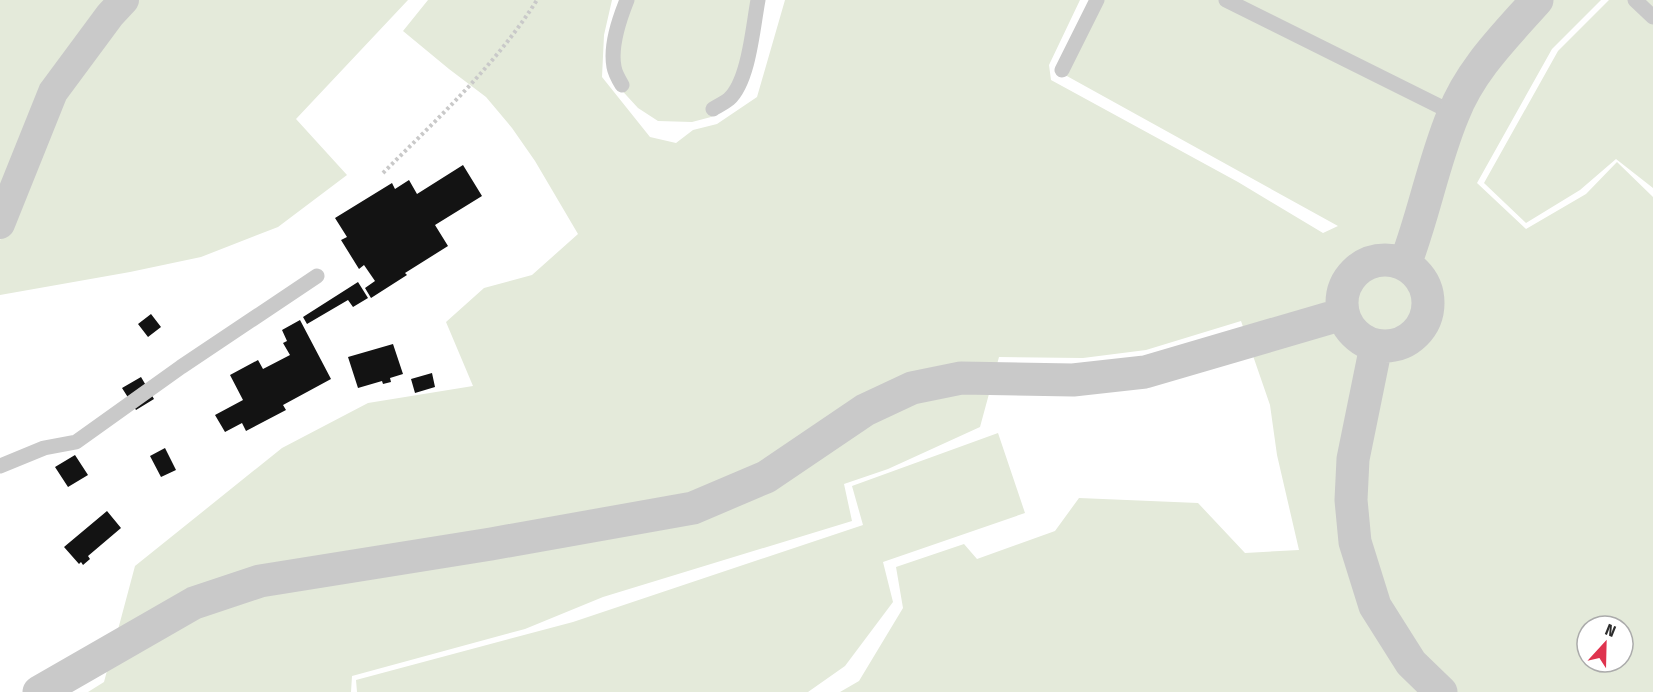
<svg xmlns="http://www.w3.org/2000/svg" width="1653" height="692" font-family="'Fira Sans Condensed',sans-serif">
  <rect width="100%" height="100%" fill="#fff"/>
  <!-- green -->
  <path fill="#e4eada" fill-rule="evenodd" d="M 0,0 L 107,0 L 0,196 Z
    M 117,0 L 408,0 L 296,119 L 347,175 L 278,227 L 201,257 L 130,272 L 0,295 L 0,240 L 7,227 L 60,95 Z
    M 428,0 L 612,0 L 604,35 L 602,77 L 650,137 L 676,143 L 693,130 L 717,124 L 757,97 L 785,0 L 1080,0 L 1049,65 L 1051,80 L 1238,182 L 1323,233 L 1338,226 L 1056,70 L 1091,0 L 1601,0 L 1552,49 L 1477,183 L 1526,229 L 1586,194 L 1617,162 L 1653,197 L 1653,692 L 840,692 L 859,681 L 903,608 L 896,567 L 964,544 L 977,559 L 1055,531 L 1079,498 L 1198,503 L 1245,553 L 1299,550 L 1277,455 L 1270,405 L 1241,321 L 1146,350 L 1083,358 L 999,357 L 980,427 L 888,469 L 844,484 L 852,521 L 603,597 L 525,629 L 352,676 L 351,692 L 88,692 L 104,682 L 135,566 L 282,448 L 368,403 L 473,386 L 446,322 L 484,288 L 532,275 L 578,234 L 535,161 L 512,128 L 486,97 L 449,69 L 403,31 ZM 1587,626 L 1623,626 L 1623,662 L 1587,662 Z
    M 620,0 L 762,0 L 737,99 L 711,117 L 692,122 L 658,121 L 638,108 L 616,84 Z
    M 1609,0 L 1653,0 L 1653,188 L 1616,159 L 1580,190 L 1526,223 L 1484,183 L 1558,51 Z
    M 998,433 L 1025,513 L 883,562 L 893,602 L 845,666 L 808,692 L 357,692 L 356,680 L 573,622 L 863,525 L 852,486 Z"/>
  <!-- building -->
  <path fill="#131313" d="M 463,165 L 482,196 L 435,225 L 448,246 L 405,273 L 407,275 L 371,298 L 365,288 L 375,281 L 364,265 L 359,269 L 341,240 L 347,237 L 335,218 L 392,183 L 395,189 L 409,180 L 417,194 Z
    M 358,282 L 368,298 L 353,307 L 348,300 L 307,324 L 303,317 Z
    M 151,314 L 161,327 L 148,337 L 138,324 Z
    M 300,320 L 331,379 L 283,405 L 286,410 L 246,431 L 242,423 L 225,432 L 215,415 L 243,400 L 230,375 L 258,360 L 263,369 L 290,355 L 283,343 L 287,341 L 282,330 Z
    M 393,344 L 403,374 L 390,378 L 391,382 L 383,384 L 382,381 L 358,388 L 348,357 Z
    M 432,373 L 435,387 L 415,393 L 411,379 Z
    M 141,377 L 154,399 L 136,410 L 122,388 Z
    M 165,448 L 176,470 L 161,477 L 150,456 Z
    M 75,455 L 88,475 L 68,487 L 55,467 Z
    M 107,511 L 121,528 L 88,556 L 90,559 L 83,565 L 81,562 L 79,564 L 64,547 Z"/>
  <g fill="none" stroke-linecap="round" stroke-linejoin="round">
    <!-- path -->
    <path stroke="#c9c9c9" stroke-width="4" stroke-dasharray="3 3" stroke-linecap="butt" d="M 383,173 C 438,118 495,66 537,0"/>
    <!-- service -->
    <path stroke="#c9c9c9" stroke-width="15" d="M 1226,0 L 1453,113
      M 1635,0 L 1653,17
      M 1062,70 L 1097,0
      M 622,85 C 619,80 615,73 614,67 C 610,46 619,20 627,0
      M 713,109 C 718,106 724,103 729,99 C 749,81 753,26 758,0
      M 0,466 L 44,448 L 76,442 L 181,367 L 317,276"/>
    <!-- minor -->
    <path stroke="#c9c9c9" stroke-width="30" d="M 0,224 L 53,92 L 110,15 L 124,0"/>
    <!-- tertiary -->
    <path stroke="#c9c9c9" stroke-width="33" d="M1342 303a43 43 0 1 1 86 0a43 43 0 1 1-86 0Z
      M 1405,264 C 1424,215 1433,163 1453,115 C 1470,70 1506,35 1537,0
      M 1376,346 L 1353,459 L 1351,500 L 1355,542 L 1375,606 L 1411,663 L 1441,692
      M 39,692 L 194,603 L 260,581 L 491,544 L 693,508 L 766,477 L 865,410 L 912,388 L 961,378 L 1073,380 L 1145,372 L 1343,314"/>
  </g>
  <!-- north arrow -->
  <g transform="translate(1605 644) rotate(22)"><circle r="28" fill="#ffffff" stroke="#ababab" stroke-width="1.5"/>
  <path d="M0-4.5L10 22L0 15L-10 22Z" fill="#df334e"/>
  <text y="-9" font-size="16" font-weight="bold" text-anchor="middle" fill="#2c2c2c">N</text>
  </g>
</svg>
